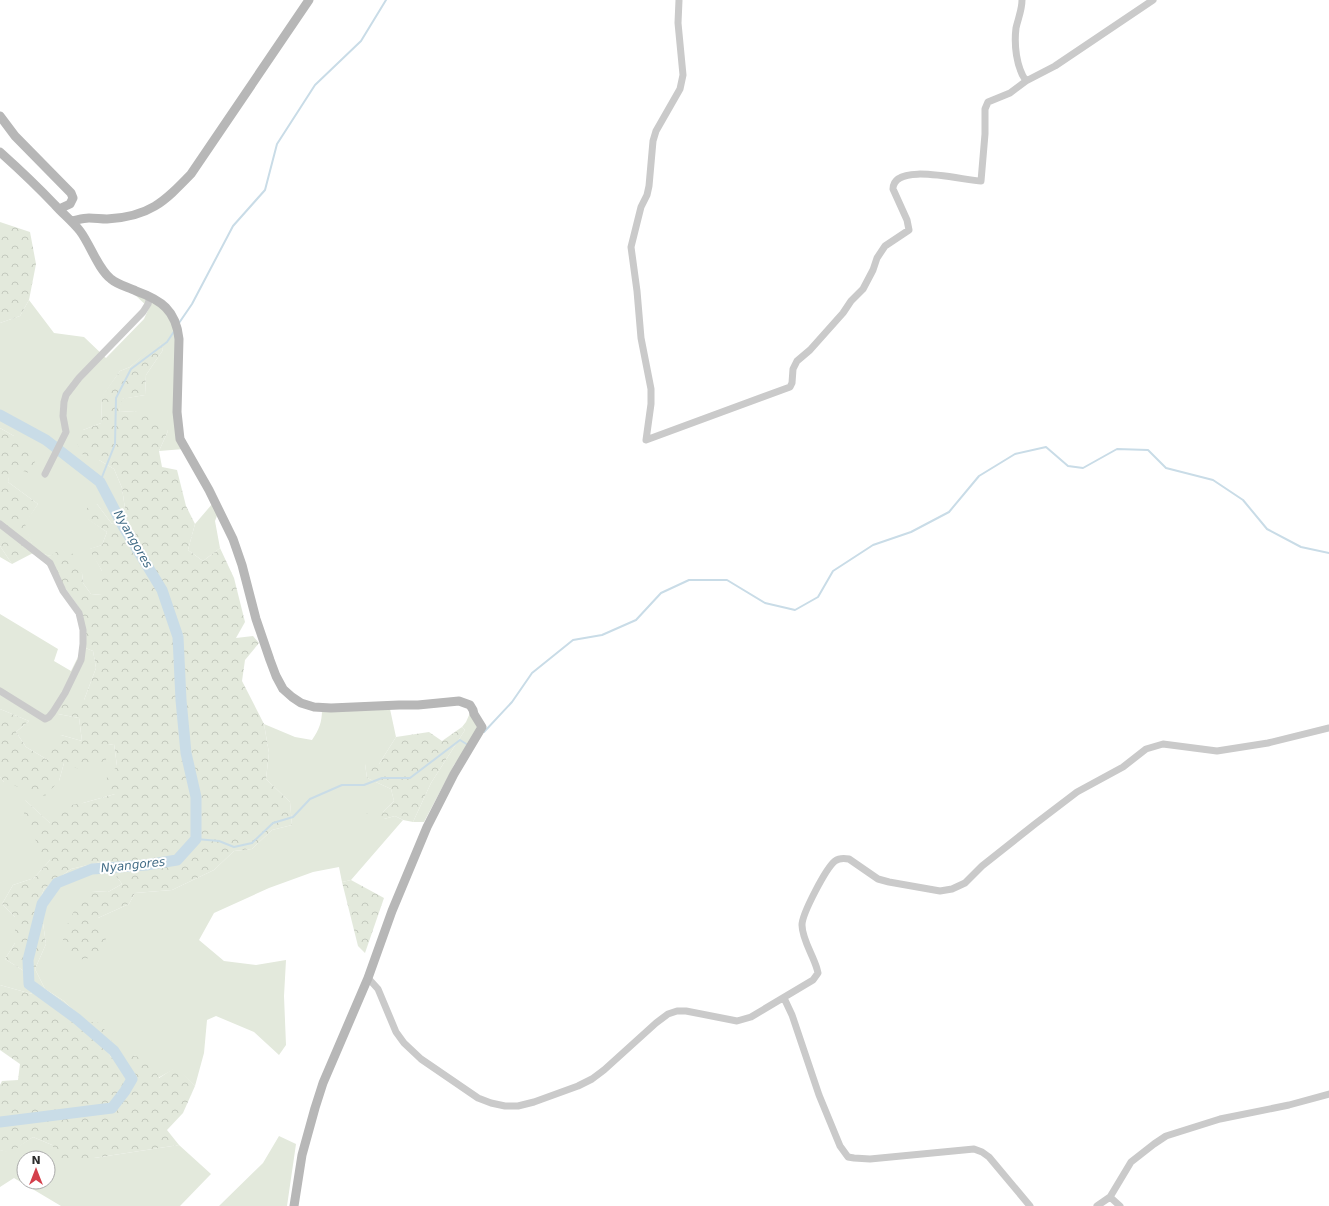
<svg xmlns="http://www.w3.org/2000/svg" width="1329" height="1206" font-family="'DejaVu Sans',sans-serif">
  <defs>
    <pattern id="forest-crowns" width="20" height="18" patternUnits="userSpaceOnUse"><rect width="20" height="18" fill="#e3e9dc"/><path d="M2 6a3 3 0 1 1 6 0M12 15a3 3 0 1 1 6 0" fill="none" stroke="#c3c8bd"/></pattern>
  </defs>
  <rect width="100%" height="100%" fill="#fff"/>
  <!-- green -->
  <path fill="#e3e9dc" fill-rule="evenodd" d="M 134,294 L 164,307 L 177,333 L 176,380 L 184,449 L 159,451 L 168,431 L 135,411 L 119,412 L 121,399 L 145,395 L 146,375 L 163,350 L 159,342 L 130,367 L 120,371 L 102,397 L 101,423 L 83,430 L 99,460 L 114,469 L 122,488 L 126,516 L 112,524 L 97,504 L 88,519 L 107,532 L 102,545 L 90,549 L 102,571 L 102,595 L 91,594 L 83,583 L 82,573 L 51,556 L 35,552 L 24,524 L 38,504 L 8,482 L 14,436 L 0,428 L 0,323 L 20,316 L 29,300 L 54,333 L 84,337 L 106,358 L 144,319 L 149,308 Z
    M 213,503 L 218,513 L 215,521 L 220,548 L 203,561 L 188,550 L 195,524 Z
    M 0,546 L 12,564 L 0,557 Z
    M 0,614 L 58,649 L 54,661 L 71,671 L 83,647 L 93,651 L 96,668 L 84,700 L 58,714 L 79,718 L 82,741 L 61,735 L 48,760 L 26,747 L 16,732 L 29,721 L 0,709 Z
    M 390,709 L 396,737 L 379,764 L 365,764 L 367,778 L 391,789 L 394,801 L 383,812 L 384,819 L 395,816 L 403,820 L 351,880 L 342,882 L 339,867 L 313,872 L 269,888 L 214,913 L 199,940 L 224,961 L 256,965 L 286,960 L 284,996 L 286,1045 L 279,1055 L 254,1032 L 216,1016 L 207,1020 L 204,1053 L 195,1086 L 176,1068 L 158,1078 L 111,1057 L 103,1045 L 111,1040 L 85,1021 L 64,1001 L 45,989 L 35,969 L 46,944 L 43,923 L 36,910 L 44,889 L 71,869 L 105,861 L 122,884 L 108,892 L 92,891 L 98,918 L 129,904 L 135,893 L 172,890 L 214,870 L 234,851 L 252,849 L 272,830 L 292,825 L 290,802 L 266,779 L 269,753 L 264,724 L 295,737 L 312,740 C 319,730 322,722 322,710 Z
    M 470,713 L 478,726 L 476,734 L 454,765 L 424,822 L 413,822 L 431,783 L 465,730 L 462,727 L 466,722 Z
    M 114,744 L 117,766 L 115,794 L 83,803 L 51,824 L 25,800 L 50,860 L 34,878 L 13,885 L 2,904 L 15,917 L 15,943 L 5,959 L 24,971 L 32,994 L 0,985 L 0,777 L 4,782 L 59,781 L 64,763 L 108,745 Z
    M 279,1136 L 296,1144 L 287,1206 L 219,1206 L 263,1163 Z
    M 33,1137 L 52,1145 L 94,1158 L 179,1145 L 211,1174 L 180,1206 L 61,1206 L 14,1178 L 0,1187 L 0,1150 L 10,1152 ZM 24,1158 L 48,1158 L 48,1182 L 24,1182 Z"/>
  <!-- forest -->
  <path fill="url(#forest-crowns)" d="M 0,222 L 30,232 L 36,264 L 29,300 L 20,316 L 0,323 Z
    M 159,341 L 163,350 L 146,375 L 145,395 L 122,399 L 119,412 L 135,411 L 156,418 L 168,431 L 159,451 L 162,467 L 177,470 L 186,506 L 195,524 L 188,550 L 203,561 L 220,548 L 234,578 L 245,622 L 236,638 L 253,636 L 259,643 L 245,660 L 242,681 L 264,724 L 269,753 L 266,779 L 290,802 L 292,825 L 272,830 L 252,849 L 234,851 L 214,870 L 172,890 L 135,893 L 129,904 L 98,918 L 107,937 L 96,957 L 77,960 L 62,950 L 64,931 L 78,903 L 92,891 L 108,892 L 122,884 L 105,861 L 71,869 L 44,889 L 36,910 L 43,923 L 46,944 L 35,969 L 45,989 L 64,1001 L 85,1021 L 100,1023 L 112,1040 L 103,1045 L 111,1057 L 121,1054 L 148,1058 L 159,1078 L 176,1067 L 195,1086 L 183,1113 L 167,1130 L 179,1145 L 94,1158 L 61,1159 L 52,1145 L 33,1137 L 10,1153 L 0,1150 L 0,1085 L 2,1081 L 18,1080 L 20,1064 L 0,1050 L 0,985 L 32,994 L 24,971 L 5,959 L 15,943 L 15,917 L 2,904 L 13,885 L 34,878 L 50,860 L 42,855 L 20,804 L 25,800 L 50,823 L 49,809 L 83,803 L 115,794 L 104,781 L 117,766 L 114,744 L 108,745 L 106,760 L 84,771 L 64,763 L 59,781 L 45,796 L 4,782 L 0,777 L 0,709 L 29,721 L 16,732 L 26,747 L 48,760 L 51,738 L 61,735 L 82,741 L 79,718 L 58,714 L 65,699 L 84,700 L 96,668 L 93,651 L 83,647 L 84,626 L 78,606 L 55,574 L 35,552 L 12,564 L 0,546 L 0,428 L 14,436 L 37,458 L 29,473 L 11,467 L 8,482 L 38,504 L 25,524 L 35,552 L 51,556 L 61,548 L 73,554 L 82,573 L 83,583 L 91,594 L 102,595 L 102,571 L 89,549 L 102,545 L 107,532 L 87,519 L 87,508 L 97,504 L 112,524 L 126,516 L 122,488 L 114,469 L 99,460 L 86,461 L 77,443 L 83,430 L 101,423 L 102,396 L 120,371 L 130,367 Z
    M 462,727 L 465,730 L 431,783 L 413,822 L 403,820 L 395,816 L 384,819 L 366,813 L 371,807 L 383,812 L 394,801 L 391,789 L 367,778 L 365,764 L 379,764 L 396,737 L 429,732 L 442,741 Z
    M 351,880 L 384,898 L 365,953 L 358,946 L 342,882 Z"/>
  <g fill="none" stroke-linecap="round" stroke-linejoin="round">
    <!-- stream -->
    <path stroke="#c9dce7" stroke-width="2" d="M 179,323 L 192,304 L 233,226 L 265,190 L 277,144 L 315,85 L 361,41 L 386,0
      M 100,482 L 115,444 L 116,398 L 131,369 L 167,342 L 175,330
      M 484,732 L 512,702 L 532,673 L 573,640 L 602,635 L 636,620 L 661,593 L 689,580 L 727,580 L 765,603 L 795,610 L 818,597 L 833,571 L 873,545 L 911,532 L 949,512 L 979,476 L 1015,454 L 1046,447 L 1068,466 L 1083,468 L 1117,449 L 1148,450 L 1166,468 L 1213,480 L 1243,500 L 1267,529 L 1301,547 L 1329,553
      M 196,839 L 219,841 L 234,847 L 252,843 L 273,823 L 293,817 L 310,799 L 342,785 L 364,785 L 382,778 L 410,778 L 460,740 L 468,745"/>
    <!-- river -->
    <path stroke="#c9dce7" stroke-width="11" d="M 0,415 L 46,440 L 100,482 L 123,526 L 162,590 L 178,637 L 181,700 L 186,753 L 196,797 L 196,839 L 177,860 L 146,865 L 92,869 L 57,883 L 42,904 L 28,960 L 29,984 L 77,1019 L 114,1051 L 132,1079 L 125,1091 L 112,1108 L 0,1122"/>
    <!-- street -->
    <path stroke="#cacaca" stroke-width="7" d="M 679,0 L 678,23 L 683,75 L 680,89 L 656,131 L 653,141 L 649,186 L 647,195 L 641,207 L 631,247 L 637,291 L 641,338 L 651,389 L 651,404 L 646,440 L 790,387 L 792,383 L 793,369 L 797,361 L 810,350 L 843,313 L 851,301 L 863,289 L 873,270 L 877,258 L 885,246 L 909,230 L 907,220 L 893,189 C 893,161 965,181 981,181 L 985,134 L 985,109 L 988,102 L 1010,93 L 1026,81 L 1055,66 L 1153,0
      M 1022,0 C 1022,10 1018,19 1016,28 C 1014,44 1016,67 1026,81
      M 45,474 L 66,432 L 63,416 L 64,402 L 66,395 L 79,378 L 143,312 L 148,304 L 150,297
      M 0,524 L 50,563 L 63,591 L 79,613 L 83,630 L 83,644 L 81,660 L 65,693 L 53,712 L 49,717 L 45,719 L 0,691
      M 368,978 L 378,989 L 396,1032 L 404,1043 L 421,1059 L 478,1098 L 491,1103 L 505,1106 L 518,1106 L 534,1102 L 578,1086 L 592,1079 L 604,1070 L 656,1023 L 668,1014 L 677,1011 L 686,1011 L 737,1021 L 751,1017 L 813,980 L 818,973 L 817,969 C 813,955 802,939 802,925 C 802,914 826,868 835,861 C 839,858 844,858 849,859 L 878,879 L 889,882 L 940,891 L 952,889 L 965,883 L 982,866 L 1035,824 L 1077,792 L 1123,767 L 1146,749 L 1163,744 L 1217,751 L 1268,743 L 1329,728
      M 784,998 L 792,1015 L 819,1095 L 840,1146 L 848,1157 L 854,1158 L 870,1159 L 974,1149 L 982,1152 L 989,1157 L 1030,1206
      M 1110,1197 L 1131,1162 L 1154,1144 L 1166,1136 L 1220,1119 L 1289,1105 L 1329,1094
      M 1097,1206 L 1110,1197 L 1120,1206"/>
    <!-- secondary -->
    <path stroke="#b7b7b7" stroke-width="9" d="M 0,116 L 15,136 L 71,193 L 73,198 L 70,204 L 59,209
      M 0,152 C 19,169 37,186 55,205 C 63,214 72,221 80,231 C 90,244 98,269 111,279 C 118,285 128,287 136,291 C 161,300 176,310 179,339 L 177,412 L 180,439 L 209,490 L 233,539 L 242,565 L 256,619 L 270,660 L 276,676 L 283,689 L 292,697 L 301,703 L 314,707 L 331,708 L 399,705 L 418,705 L 459,701 L 470,705 L 473,710 L 474,714 L 482,727 L 454,774 L 427,827 L 392,911 L 368,978 L 323,1083 L 315,1108 L 302,1155 L 294,1206
      M 71,221 C 77,220 83,218 89,218 C 95,218 101,219 107,219 C 149,217 164,202 191,174 L 309,0"/>
  </g>
  <g text-anchor="middle" dominant-baseline="central" stroke-width="4" stroke-linejoin="round" paint-order="stroke">
    <!-- water labels -->
    <g font-size="12" font-style="italic" fill="#436d87" stroke="#fff">
      <text transform="translate(133 539) rotate(60)">Nyangores</text>
      <text transform="translate(133 865) rotate(-6)">Nyangores</text>
    </g>
  </g>
  <!-- north arrow -->
  <g transform="translate(36 1170)"><circle r="19" fill="#ffffff" stroke="#ababab"/>
  <path d="M0-3L7 15L0 10L-7 15Z" fill="#d43f4b"/>
  <text y="-6" font-size="11" font-weight="bold" text-anchor="middle" fill="#2d2d2d">N</text>
  </g>
</svg>
